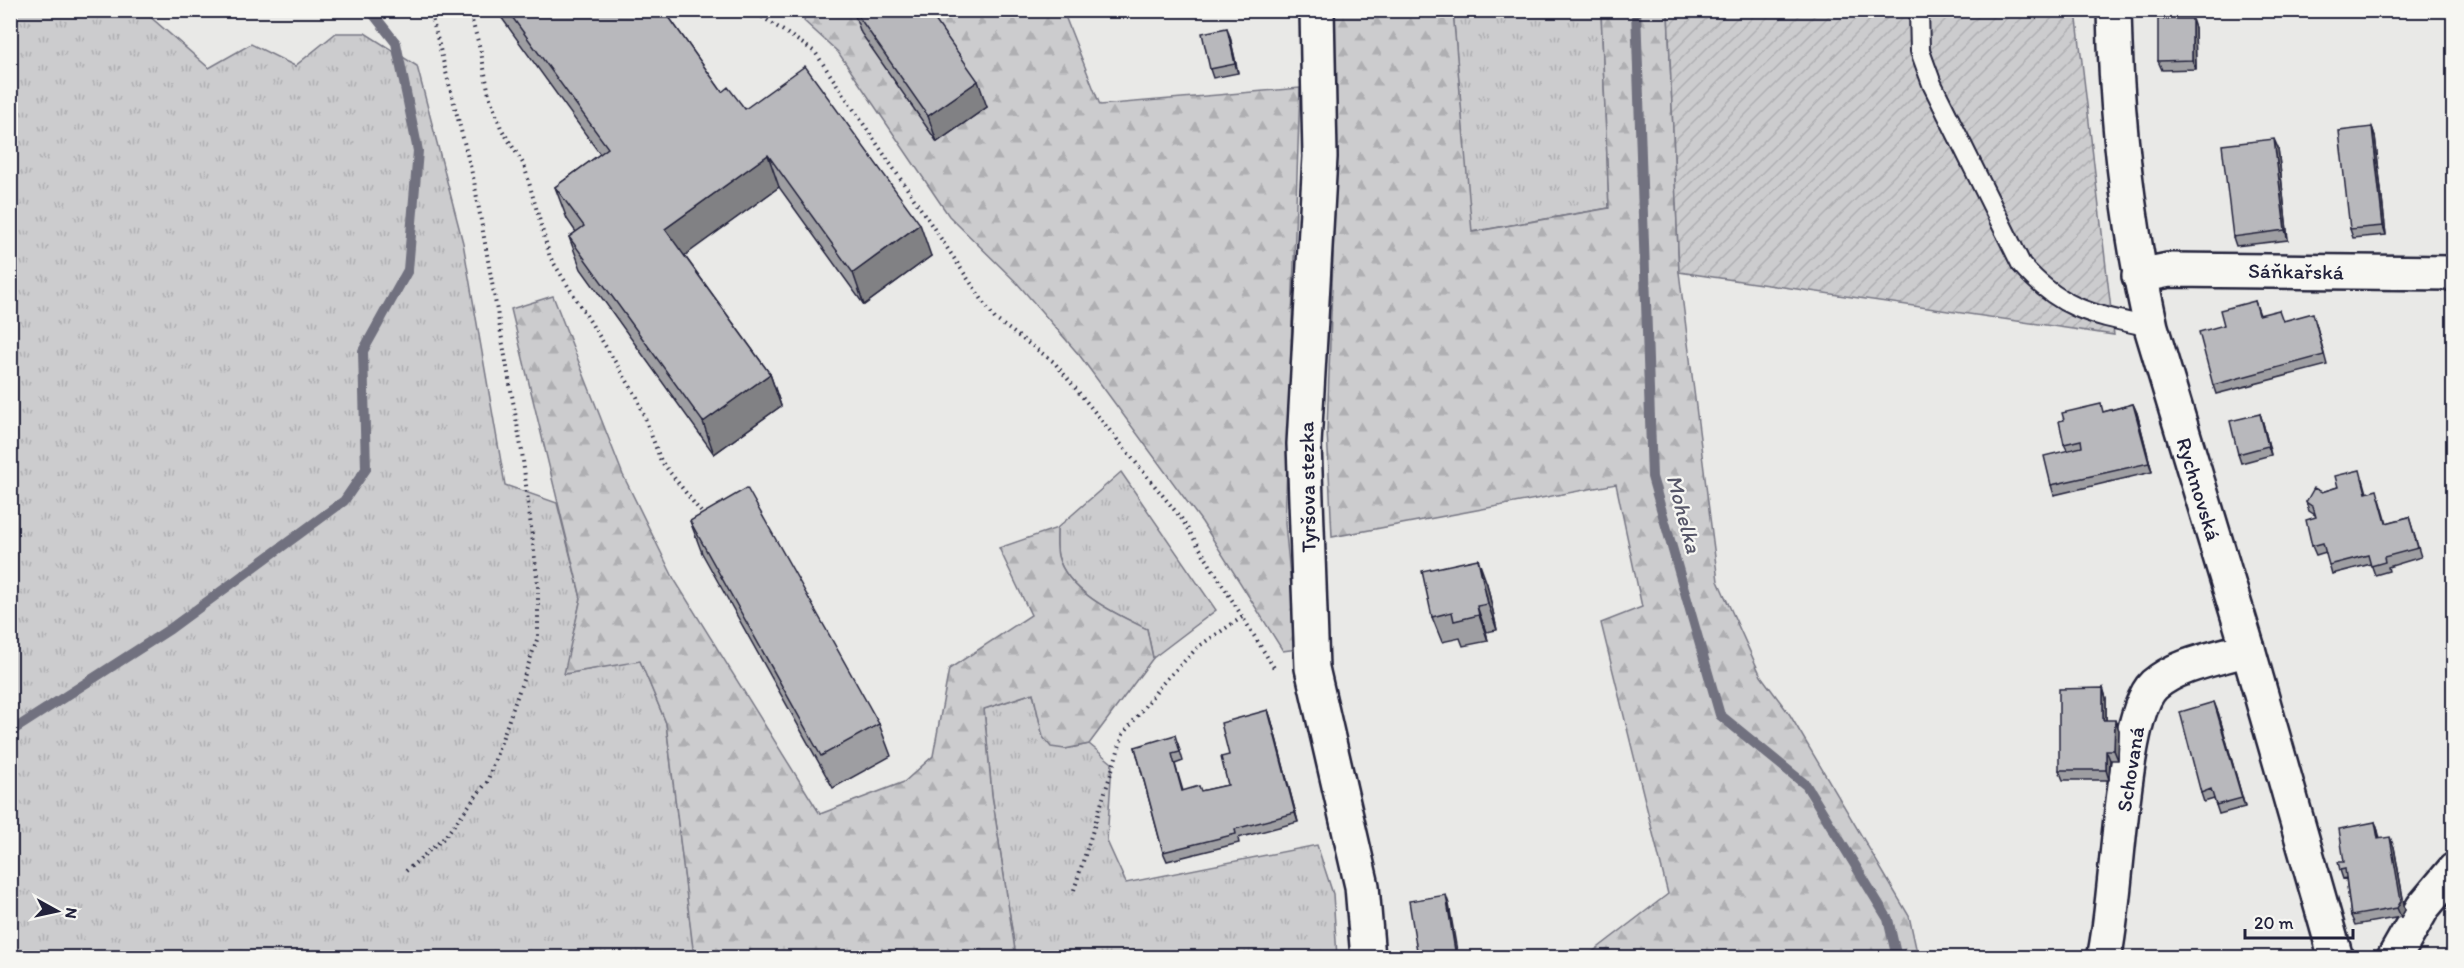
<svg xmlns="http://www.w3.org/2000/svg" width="2464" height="968" font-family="Itim,sans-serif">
  <defs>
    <pattern id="grass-tufts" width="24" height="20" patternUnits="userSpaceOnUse" patternTransform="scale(1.5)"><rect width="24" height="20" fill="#ccccce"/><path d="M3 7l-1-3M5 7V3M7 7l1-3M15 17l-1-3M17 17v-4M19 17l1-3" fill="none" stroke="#afafb2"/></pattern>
    <pattern id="forest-firs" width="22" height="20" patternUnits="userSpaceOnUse" patternTransform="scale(1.5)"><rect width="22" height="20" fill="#ccccce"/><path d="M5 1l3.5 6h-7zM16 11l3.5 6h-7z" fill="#afafb2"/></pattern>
    <pattern id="garden-furrows" width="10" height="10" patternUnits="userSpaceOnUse" patternTransform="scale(1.5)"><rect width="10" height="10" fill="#ccccce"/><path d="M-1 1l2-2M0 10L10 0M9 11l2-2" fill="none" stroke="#afafb2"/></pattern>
  </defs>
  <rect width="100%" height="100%" fill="#e9e9e7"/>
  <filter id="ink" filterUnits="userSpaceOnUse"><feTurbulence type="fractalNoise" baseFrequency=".0167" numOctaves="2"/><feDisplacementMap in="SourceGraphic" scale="12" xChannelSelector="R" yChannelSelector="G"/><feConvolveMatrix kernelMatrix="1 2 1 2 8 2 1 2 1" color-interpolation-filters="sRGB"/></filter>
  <g filter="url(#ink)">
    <!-- grass -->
    <path fill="url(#grass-tufts)" stroke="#777784" stroke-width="1.5" d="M 10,11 L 146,11 L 147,14 L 209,68 L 251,44 L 295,66 L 336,33 L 365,33 L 417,66 L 463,243 L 505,485 L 557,503 L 581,598 L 565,674 L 640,660 L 666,723 L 694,954 L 689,958 L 11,957 Z
      M 1453,11 L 1601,11 L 1609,208 L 1471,232 Z
      M 1121,472 L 1216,610 L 1153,658 L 1147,629 C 1116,614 1067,592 1058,556 C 1056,547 1057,537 1057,528 Z
      M 1033,693 L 1043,736 L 1065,749 L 1089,744 L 1112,763 L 1107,841 L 1126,883 L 1317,845 L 1333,894 L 1337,957 L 1016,957 L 992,795 L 984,709 Z"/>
    <!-- forest -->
    <path fill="url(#forest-firs)" stroke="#777784" stroke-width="1.5" d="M 806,10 L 1063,11 L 1100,105 L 1300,88 L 1285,523 L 1297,649 L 1283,651 L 1202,522 L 1080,356 L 1017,283 L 949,216 L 838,52 L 804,21 Z
      M 1330,11 L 1453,11 L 1472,232 L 1609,208 L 1601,11 L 1668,11 L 1679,272 L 1718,581 L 1761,676 L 1790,715 L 1909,916 L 1918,957 L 1586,957 L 1668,894 L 1601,623 L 1642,607 L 1616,484 L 1332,537 L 1327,430 L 1336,170 Z
      M 553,296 L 623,475 L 674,579 L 820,814 L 904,782 L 933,756 L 949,669 L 1031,615 L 999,548 L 1057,528 C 1057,537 1056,547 1058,556 C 1067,592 1116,614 1147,629 L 1153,658 L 1089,744 L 1065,749 L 1051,747 L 1043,737 L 1033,693 L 984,709 L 992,795 L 1016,957 L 694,957 L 666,723 L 640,661 L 564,674 L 581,598 L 511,309 Z"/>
    <!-- garden -->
    <path fill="url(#garden-furrows)" stroke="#777784" stroke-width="1.5" d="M 1940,10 L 1941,14 L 2076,11 L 2114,335 L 1679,272 L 1668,11 Z"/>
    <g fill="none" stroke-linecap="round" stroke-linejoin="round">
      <!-- stream -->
      <path stroke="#71717f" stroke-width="10" d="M 1636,10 L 1652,477 L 1720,715 L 1806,785 L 1888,919 L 1897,958
        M 10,732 L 170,629 L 344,501 L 366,469 L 363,351 L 408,270 L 418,151 L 396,43 L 370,10"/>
      <defs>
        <path id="lane" d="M 1919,10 L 1920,51 L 1932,84 L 2021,264 C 2060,310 2094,315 2151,327"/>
        <path id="street" d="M 1317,10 L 1320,157 L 1304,444 L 1312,668 L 1362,886 L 1368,958
          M 2139,276 L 2169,270 L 2454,273
          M 2104,958 C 2118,903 2120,717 2154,685 C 2178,664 2219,658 2248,649
          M 2394,958 L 2423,907 L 2454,870"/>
        <path id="secondary" d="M 2114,10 C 2116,116 2128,224 2151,327 L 2248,649 L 2336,958"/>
      </defs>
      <!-- lane casing -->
      <use href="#lane" stroke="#22223b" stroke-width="22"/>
      <!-- street casing -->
      <use href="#street" stroke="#22223b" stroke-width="38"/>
      <!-- secondary casing -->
      <use href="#secondary" stroke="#22223b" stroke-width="38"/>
      <!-- path -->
      <path stroke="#22223b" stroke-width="4" stroke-dasharray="1.5 4.5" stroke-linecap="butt" d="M 469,10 L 481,52 L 489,95 L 501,128 L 524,165 L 550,257 L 637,397 L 661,461 L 701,512
        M 752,10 L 815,52 L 995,319 L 1054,362 L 1181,518 L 1276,671
        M 406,871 L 444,838 L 487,782 L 538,637 L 538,585 L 522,452 L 474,181 L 430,10
        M 1074,890 L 1123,735 L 1161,685 L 1199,646 L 1244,616"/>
      <!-- lane -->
      <use href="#lane" stroke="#f6f6f2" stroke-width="18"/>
      <!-- street -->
      <use href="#street" stroke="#f6f6f2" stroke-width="33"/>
      <!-- secondary -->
      <use href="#secondary" stroke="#f6f6f2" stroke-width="33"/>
    </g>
    <!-- wall -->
    <path fill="#9e9ea2" stroke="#22223b" stroke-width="1.5" d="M 496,10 L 664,10 L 722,92 L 931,256 L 864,305 L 779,187 L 684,255 L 770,374 L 781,406 L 714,454 L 581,269 L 569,237 L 576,232 L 567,219 L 555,187 L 600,154 Z
      M 853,10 L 928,10 L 987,107 L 937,142 L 861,33 Z
      M 2195,28 L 2196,69 L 2162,70 L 2158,61 Z
      M 1230,37 L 1238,73 L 1213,78 L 1210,69 Z
      M 2372,127 L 2375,136 L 2386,235 L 2353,238 L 2350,229 Z
      M 2278,148 L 2288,240 L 2236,246 L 2233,237 Z
      M 2255,301 L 2260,315 L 2283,321 L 2316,323 L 2327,365 L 2216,394 L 2213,385 L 2224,325 Z
      M 2133,404 L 2137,413 L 2152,472 L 2054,495 L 2051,485 L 2067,450 L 2064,444 L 2104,412 Z
      M 2260,414 L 2263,423 L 2271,455 L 2241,463 L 2238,454 Z
      M 2363,479 L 2367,493 L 2380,499 L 2387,523 L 2409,517 L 2421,557 L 2388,567 L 2389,571 L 2375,575 L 2371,564 L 2332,574 L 2326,552 L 2316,555 L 2312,546 L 2316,517 L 2315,515 L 2309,511 L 2306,502 L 2322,492 Z
      M 690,521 L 879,724 L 891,756 L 833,788 L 702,553 Z
      M 1487,584 L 1497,630 L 1486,632 L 1488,641 L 1463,646 L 1460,638 L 1442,642 L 1432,617 Z
      M 2103,688 L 2106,698 L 2106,720 L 2119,730 L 2118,760 L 2110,760 L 2109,780 L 2063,780 L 2059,770 Z
      M 1268,710 L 1271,719 L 1298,822 L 1238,838 L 1239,843 L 1167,861 L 1163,852 L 1135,747 L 1178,744 L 1183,761 L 1175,764 L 1183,791 L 1201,791 L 1228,785 L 1229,755 Z
      M 2218,712 L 2245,807 L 2219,814 L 2214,799 L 2204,802 L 2201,793 Z
      M 2375,822 L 2378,831 L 2380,839 L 2394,847 L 2405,910 L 2401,917 L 2355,925 L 2351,916 L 2346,878 L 2343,879 L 2340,870 L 2344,862 Z"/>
    <!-- shaded-wall -->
    <path fill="#818184" stroke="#22223b" stroke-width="1.5" d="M 2192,19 L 2195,28 L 2196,69 L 2192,60 Z
      M 1227,28 L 1230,37 L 1238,73 L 1235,64 Z
      M 978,81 L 987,107 L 937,142 L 928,116 Z
      M 2372,127 L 2375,136 L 2386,235 L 2383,226 Z
      M 2274,139 L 2278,148 L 2288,240 L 2285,230 Z
      M 768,155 L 779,187 L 677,261 L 665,229 Z
      M 920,224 L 931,256 L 864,305 L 853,273 Z
      M 770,374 L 781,406 L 714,454 L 703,422 Z
      M 2133,404 L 2137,413 L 2152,472 L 2149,463 Z
      M 2260,414 L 2263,423 L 2271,455 L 2268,446 Z
      M 1478,559 L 1487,584 L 1497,630 L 1488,604 Z
      M 1477,606 L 1486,632 L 1488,641 L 1479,615 Z
      M 2103,688 L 2106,698 L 2106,729 L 2103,720 Z
      M 2214,702 L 2218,712 L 2245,807 L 2242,798 Z
      M 1268,710 L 1271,719 L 1298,822 L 1295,813 Z
      M 2115,720 L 2119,730 L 2118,760 L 2114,750 Z
      M 2106,750 L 2110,760 L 2109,780 L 2106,770 Z
      M 2375,822 L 2378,831 L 2381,849 L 2378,839 Z
      M 2390,837 L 2394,847 L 2405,910 L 2401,917 L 2397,908 Z
      M 1446,895 L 1449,904 L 1458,957 L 1456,957 Z"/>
    <!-- building -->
    <path fill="#b8b8bc" stroke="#22223b" stroke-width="1.5" d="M 507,10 L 664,10 L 722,92 L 728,87 L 745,109 L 805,66 L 920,224 L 853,273 L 768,155 L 665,229 L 770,374 L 703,422 L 569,237 L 584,226 L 555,187 L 608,148 Z
      M 854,10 L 928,10 L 978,81 L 928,116 Z
      M 2158,19 L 2192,19 L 2192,60 L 2158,61 Z
      M 1227,28 L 1235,64 L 1210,69 L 1202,33 Z
      M 2372,127 L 2383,226 L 2350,229 L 2339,131 Z
      M 2274,139 L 2285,230 L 2233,237 L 2222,145 Z
      M 2255,301 L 2259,315 L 2279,310 L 2283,321 L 2313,313 L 2324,355 L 2213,385 L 2199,332 L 2224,325 L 2220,310 Z
      M 2101,404 L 2103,412 L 2133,404 L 2149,463 L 2051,485 L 2044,456 L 2082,447 L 2081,440 L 2064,444 L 2059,421 L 2064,420 L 2062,413 Z
      M 2260,414 L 2268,446 L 2238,454 L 2230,421 Z
      M 2360,470 L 2366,493 L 2377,490 L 2386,523 L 2409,517 L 2418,548 L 2384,557 L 2385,562 L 2371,566 L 2368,555 L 2329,565 L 2323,543 L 2312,546 L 2306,520 L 2316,517 L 2313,507 L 2306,502 L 2314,488 L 2322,492 L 2338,487 L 2335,476 Z
      M 747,488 L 879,724 L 821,756 L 690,521 Z
      M 1478,559 L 1488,604 L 1477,606 L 1479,615 L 1454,621 L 1452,612 L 1432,617 L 1422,571 Z
      M 2103,688 L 2103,720 L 2115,720 L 2114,750 L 2106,750 L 2106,770 L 2059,770 L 2059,689 Z
      M 2214,702 L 2242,798 L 2216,805 L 2211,789 L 2201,793 L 2180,712 Z
      M 1268,710 L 1295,813 L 1235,829 L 1236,834 L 1163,852 L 1135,747 L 1175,735 L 1180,752 L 1172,754 L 1182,791 L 1199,786 L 1201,791 L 1228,785 L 1221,757 L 1229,755 L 1221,723 Z
      M 2375,822 L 2378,839 L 2390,837 L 2401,901 L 2397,908 L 2351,916 L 2345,869 L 2340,870 L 2338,862 L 2344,862 L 2339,829 Z
      M 1446,895 L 1456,957 L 1418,957 L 1409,901 Z"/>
  </g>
  <g text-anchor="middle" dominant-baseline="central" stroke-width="4.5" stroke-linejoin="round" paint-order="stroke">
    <!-- street labels -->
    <g font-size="21" fill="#22223b" stroke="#f6f6f2">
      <text transform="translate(2296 271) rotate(1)">Sáňkařská</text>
      <text transform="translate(1307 487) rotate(-91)">Tyršova stezka</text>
      <text transform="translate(2199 489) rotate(73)">Rychnovská</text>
      <text transform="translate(2130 769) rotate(-81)">Schovaná</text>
    </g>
    <!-- water labels -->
    <g font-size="22" font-style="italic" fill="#565668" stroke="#f6f6f2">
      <text transform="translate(1684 514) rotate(75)">Mohelka</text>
    </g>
  </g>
  <!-- margin -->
  <rect width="2464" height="968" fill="none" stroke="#f6f6f2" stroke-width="36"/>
  <rect x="18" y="18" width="2428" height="932" fill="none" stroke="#22223b" stroke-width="2" filter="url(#ink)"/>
  <!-- north arrow -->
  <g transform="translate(57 911) rotate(98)" stroke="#f6f6f2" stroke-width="4.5" paint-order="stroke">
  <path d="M0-4.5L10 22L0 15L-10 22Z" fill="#22223b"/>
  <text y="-9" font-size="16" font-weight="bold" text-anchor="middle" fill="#22223b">N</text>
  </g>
  <!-- scale -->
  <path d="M2245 929v9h108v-9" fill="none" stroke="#22223b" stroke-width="3"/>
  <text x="2254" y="929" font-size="18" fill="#22223b" stroke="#f6f6f2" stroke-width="4.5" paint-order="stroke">20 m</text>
</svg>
